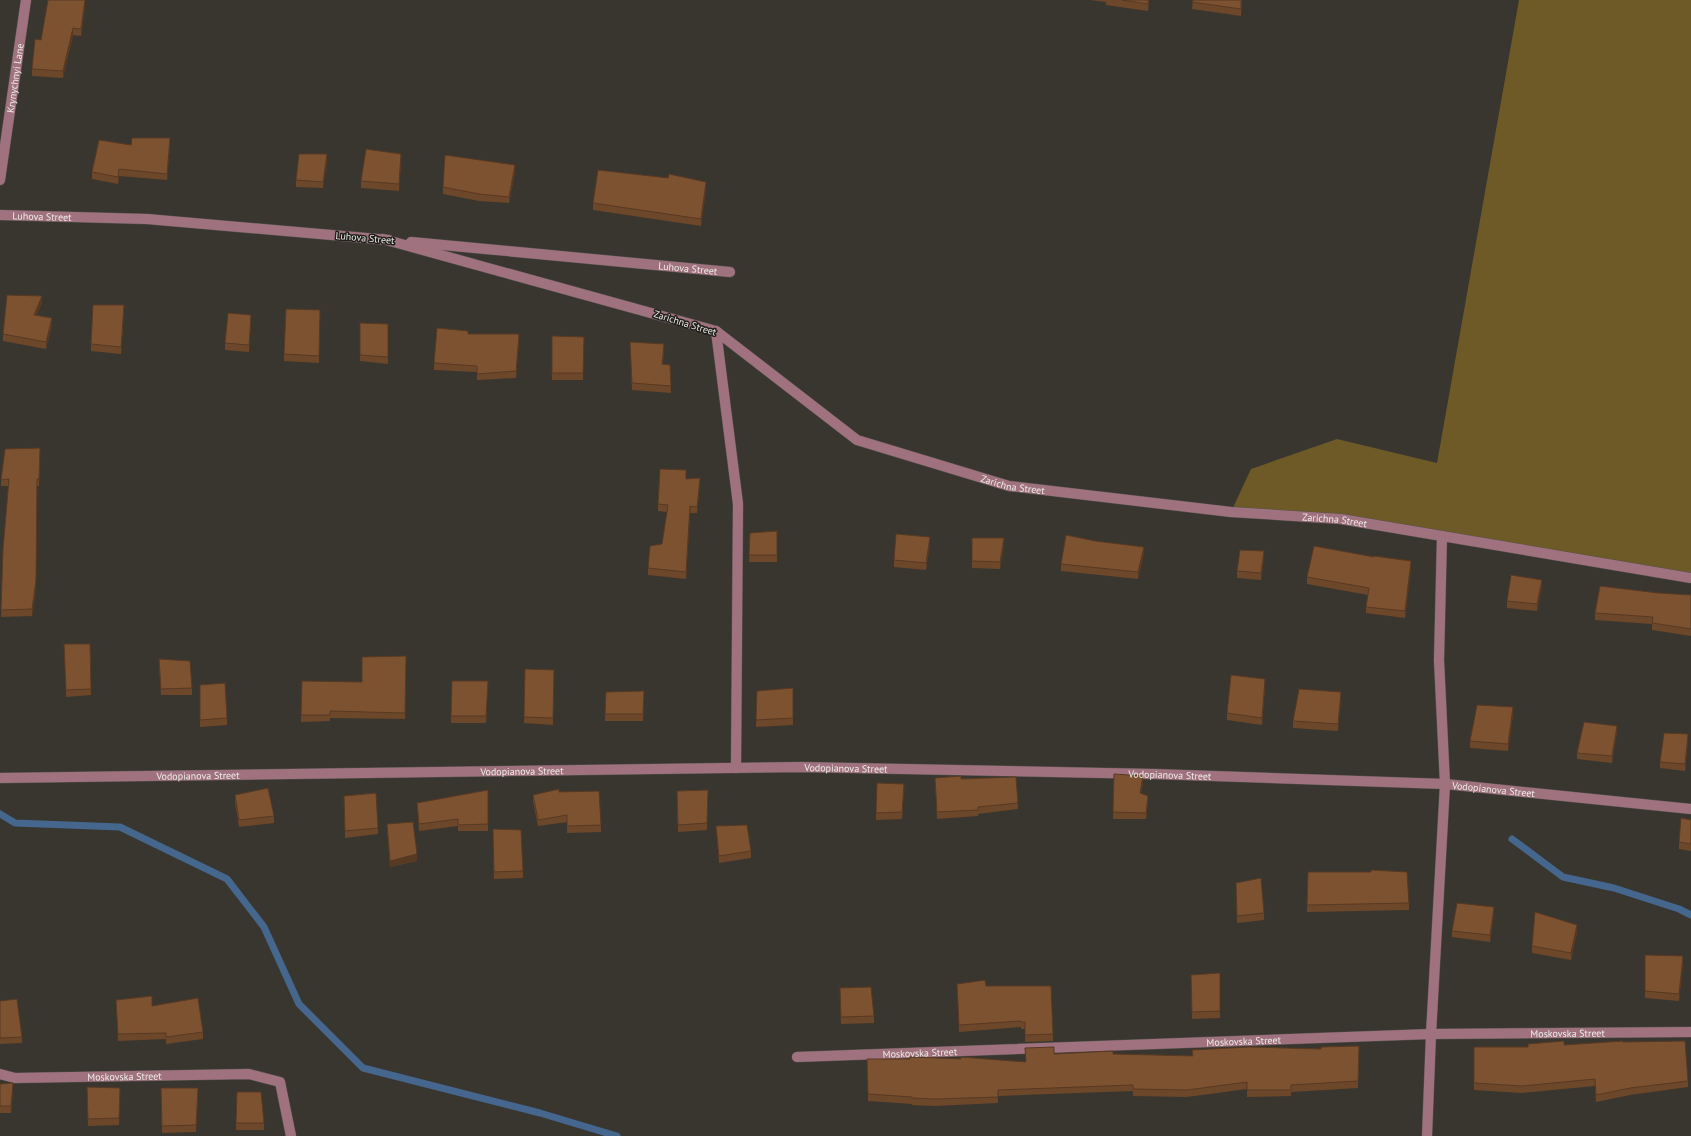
<svg xmlns="http://www.w3.org/2000/svg" width="1691" height="1136" font-family="'PT Sans',sans-serif">
  <rect width="100%" height="100%" fill="#393630"/>
  <!-- forest -->
  <path fill="#6d5a26" d="M 1519,0 L 1691,0 L 1691,578 L 1341,519 L 1231,512 L 1251,469 L 1337,439 L 1437,463 Z"/>
  <g fill="none" stroke-linecap="round" stroke-linejoin="round">
    <!-- stream -->
    <path stroke="#45668d" stroke-width="7" d="M 0,814 L 15,823 L 120,827 L 227,879 L 264,927 L 299,1004 L 363,1068 L 540,1113 L 617,1136
      M 1512,839 L 1563,877 L 1614,888 L 1679,909 L 1691,915"/>
    <defs>
      <g id="minor">
        <path id="s1" d="M 0,180 L 26,0"/>
        <path id="s2" d="M 0,215 L 147,219 L 389,240"/>
        <path id="s3" d="M 383,239 L 716,331 L 857,440 L 1009,486 L 1231,512 L 1341,519 L 1691,578"/>
        <path id="s4" d="M 411,242 L 730,272"/>
        <path d="M 716,331 L 738,504 L 736,768"/>
        <path id="s5" d="M 0,778 L 802,767 L 1154,774 L 1445,784 L 1691,809"/>
        <path id="s6" d="M 797,1057 L 1431,1034 L 1691,1032"/>
        <path id="s7" d="M 0,1074 L 15,1078 L 249,1074 L 280,1082 L 291,1136"/>
        <path d="M 1427,1136 L 1431,1034 L 1445,784 L 1439,660 L 1442,536"/>
      </g>
    </defs>
    <!-- minor casing -->
    <use href="#minor" stroke="#56534d" stroke-width="11"/>
    <!-- minor -->
    <use href="#minor" stroke="#a0727f" stroke-width="10"/>
  </g>
  <!-- wall -->
  <path fill="#6c472a" d="M 1090,0 L 1149,0 L 1148,11 L 1106,5 L 1106,2 Z
    M 1193,0 L 1242,0 L 1241,16 L 1192,9 Z
    M 85,6 L 81,36 L 73,35 L 63,78 L 32,76 L 32,69 L 41,40 Z
    M 131,145 L 170,145 L 167,180 L 119,176 L 118,184 L 92,179 L 92,172 Z
    M 327,161 L 323,188 L 296,187 L 296,180 Z
    M 401,161 L 399,191 L 361,188 L 361,181 Z
    M 515,172 L 509,203 L 479,201 L 443,194 L 443,187 Z
    M 706,189 L 701,226 L 593,210 L 593,203 Z
    M 42,303 L 36,315 L 52,325 L 46,349 L 3,341 L 3,334 Z
    M 320,310 L 319,363 L 284,361 L 284,354 Z
    M 124,312 L 121,354 L 91,351 L 91,344 Z
    M 251,322 L 249,352 L 225,350 L 225,343 Z
    M 360,323 L 388,324 L 388,364 L 360,361 Z
    M 468,334 L 519,341 L 516,378 L 477,380 L 477,372 L 434,370 L 434,363 Z
    M 552,336 L 584,337 L 583,380 L 552,380 Z
    M 630,342 L 664,351 L 663,364 L 670,365 L 671,393 L 632,390 Z
    M 40,448 L 39,486 L 37,486 L 36,587 L 32,616 L 1,617 L 9,486 L 1,486 L 1,480 Z
    M 686,479 L 700,484 L 697,513 L 690,513 L 686,579 L 648,575 L 648,568 L 662,544 L 667,512 L 658,511 L 658,504 Z
    M 777,531 L 777,562 L 749,562 L 750,533 Z
    M 972,538 L 1004,545 L 1000,569 L 972,568 Z
    M 930,544 L 926,570 L 894,567 L 894,560 Z
    M 1144,553 L 1138,579 L 1061,571 L 1061,564 Z
    M 1264,558 L 1261,580 L 1237,578 L 1237,571 Z
    M 1411,568 L 1405,618 L 1366,613 L 1366,607 L 1368,595 L 1307,584 L 1307,577 Z
    M 1542,586 L 1537,611 L 1507,608 L 1507,601 Z
    M 1658,593 L 1691,595 L 1691,636 L 1652,630 L 1652,624 L 1595,620 L 1595,613 Z
    M 64,644 L 90,644 L 91,695 L 66,697 Z
    M 406,656 L 405,719 L 330,718 L 330,721 L 301,722 L 301,715 L 362,682 Z
    M 159,666 L 192,688 L 192,695 L 161,695 Z
    M 525,669 L 554,670 L 553,725 L 524,723 Z
    M 488,681 L 486,723 L 451,723 L 451,716 Z
    M 200,685 L 227,718 L 227,725 L 200,727 Z
    M 1265,686 L 1262,725 L 1227,720 L 1227,713 Z
    M 793,688 L 793,725 L 756,727 L 757,691 Z
    M 644,698 L 643,721 L 605,721 L 605,714 Z
    M 1341,698 L 1338,731 L 1293,728 L 1293,721 Z
    M 1513,714 L 1508,751 L 1470,748 L 1470,741 Z
    M 1617,732 L 1612,763 L 1577,759 L 1577,753 Z
    M 1688,741 L 1685,771 L 1660,768 L 1660,762 Z
    M 1114,774 L 1143,783 L 1141,794 L 1148,802 L 1146,819 L 1113,819 Z
    M 935,778 L 961,779 L 1018,803 L 1018,809 L 978,814 L 978,816 L 937,819 Z
    M 488,790 L 488,831 L 458,831 L 458,826 L 419,831 L 417,803 Z
    M 708,790 L 707,830 L 678,832 L 677,791 Z
    M 904,790 L 902,819 L 876,820 L 876,813 Z
    M 559,792 L 601,825 L 601,832 L 567,833 L 567,822 L 538,826 L 533,801 L 533,795 Z
    M 235,795 L 274,816 L 274,823 L 239,827 L 235,802 Z
    M 344,796 L 378,828 L 378,834 L 345,838 Z
    M 1691,820 L 1691,851 L 1679,849 L 1679,842 Z
    M 387,824 L 417,861 L 390,867 Z
    M 716,826 L 751,851 L 751,858 L 719,863 Z
    M 493,829 L 523,871 L 523,878 L 494,879 Z
    M 1308,872 L 1409,903 L 1409,910 L 1307,912 Z
    M 1236,883 L 1264,913 L 1264,920 L 1237,923 Z
    M 1494,914 L 1490,942 L 1452,937 L 1452,931 Z
    M 1577,932 L 1571,960 L 1532,953 L 1532,946 Z
    M 1645,955 L 1683,963 L 1679,1001 L 1645,998 Z
    M 1220,973 L 1220,1018 L 1192,1019 L 1191,975 Z
    M 957,984 L 986,986 L 1053,1034 L 1053,1041 L 1025,1042 L 1025,1029 L 1021,1029 L 1021,1027 L 959,1032 Z
    M 840,988 L 874,1016 L 874,1023 L 841,1024 Z
    M 116,1000 L 152,1006 L 203,1032 L 203,1039 L 166,1044 L 166,1039 L 118,1041 Z
    M 0,1001 L 22,1037 L 22,1043 L 0,1044 Z
    M 1623,1042 L 1688,1081 L 1688,1087 L 1630,1095 L 1596,1102 L 1595,1086 L 1522,1093 L 1474,1090 L 1474,1047 L 1528,1047 L 1528,1044 L 1564,1045 Z
    M 1359,1046 L 1358,1088 L 1291,1092 L 1291,1096 L 1247,1097 L 1247,1089 L 1187,1097 L 1133,1096 L 1133,1091 L 998,1096 L 998,1103 L 935,1106 L 912,1105 L 912,1104 L 868,1101 L 867,1059 L 1025,1062 L 1054,1054 L 1113,1054 L 1192,1056 L 1192,1050 L 1321,1049 Z
    M 0,1084 L 13,1090 L 11,1113 L 0,1113 Z
    M 161,1088 L 198,1094 L 196,1132 L 162,1133 Z
    M 87,1094 L 120,1095 L 119,1125 L 88,1126 Z
    M 236,1123 L 264,1123 L 264,1130 L 236,1130 Z"/>
  <!-- shaded-wall -->
  <path fill="#583922" d="M 85,0 L 85,6 L 81,36 L 81,29 Z
    M 73,28 L 73,35 L 63,78 L 63,71 Z
    M 170,138 L 170,145 L 167,180 L 167,174 Z
    M 327,154 L 327,161 L 323,188 L 323,182 Z
    M 401,154 L 401,161 L 399,191 L 399,184 Z
    M 515,165 L 515,172 L 509,203 L 509,197 Z
    M 119,169 L 119,176 L 118,184 L 118,177 Z
    M 706,182 L 706,189 L 701,226 L 701,219 Z
    M 42,296 L 42,303 L 34,322 L 34,315 Z
    M 124,305 L 124,312 L 121,354 L 121,347 Z
    M 251,315 L 251,322 L 249,352 L 249,345 Z
    M 52,318 L 52,325 L 46,349 L 46,342 Z
    M 519,334 L 519,341 L 516,378 L 516,371 Z
    M 664,344 L 664,351 L 662,370 L 662,364 Z
    M 700,478 L 700,484 L 697,513 L 697,507 Z
    M 37,479 L 36,587 L 32,616 L 32,609 Z
    M 690,506 L 690,513 L 686,579 L 686,572 Z
    M 930,537 L 930,544 L 926,570 L 926,563 Z
    M 1004,538 L 1004,545 L 1000,569 L 1000,562 Z
    M 1144,547 L 1144,553 L 1138,579 L 1138,572 Z
    M 1264,551 L 1264,558 L 1261,580 L 1261,573 Z
    M 1411,561 L 1411,568 L 1405,618 L 1405,611 Z
    M 1542,580 L 1542,586 L 1537,611 L 1537,604 Z
    M 1265,679 L 1265,686 L 1262,725 L 1262,718 Z
    M 644,691 L 644,698 L 643,721 L 643,714 Z
    M 1341,692 L 1341,698 L 1338,731 L 1338,724 Z
    M 1513,707 L 1513,714 L 1508,751 L 1508,744 Z
    M 1617,726 L 1617,732 L 1612,763 L 1612,756 Z
    M 1688,734 L 1688,741 L 1685,771 L 1685,764 Z
    M 1143,776 L 1143,783 L 1140,800 L 1140,793 Z
    M 1148,796 L 1148,802 L 1146,819 L 1146,813 Z
    M 417,854 L 417,861 L 390,867 L 390,861 Z
    M 1494,907 L 1494,914 L 1490,942 L 1490,935 Z
    M 1577,925 L 1577,932 L 1571,960 L 1571,953 Z
    M 1683,956 L 1683,963 L 1679,1001 L 1679,994 Z
    M 13,1083 L 13,1090 L 11,1113 L 11,1106 Z"/>
  <!-- building -->
  <path fill="#7d5231" stroke="#583922" d="M 48,0 L 85,0 L 81,29 L 73,28 L 63,71 L 32,69 L 35,39 L 41,40 Z
    M 1122,0 L 1148,0 L 1148,4 Z
    M 1193,0 L 1241,0 L 1241,9 L 1192,2 Z
    M 132,138 L 170,138 L 167,174 L 119,169 L 118,177 L 92,172 L 99,140 L 131,145 Z
    M 366,149 L 401,154 L 399,184 L 361,181 Z
    M 299,154 L 327,154 L 323,182 L 296,180 Z
    M 445,155 L 515,165 L 509,197 L 479,194 L 443,187 Z
    M 598,170 L 668,178 L 669,174 L 706,182 L 701,219 L 593,203 Z
    M 7,295 L 42,296 L 34,315 L 52,318 L 46,342 L 3,334 Z
    M 93,305 L 124,305 L 121,347 L 91,344 Z
    M 286,309 L 320,310 L 319,356 L 284,354 Z
    M 228,313 L 251,315 L 249,345 L 225,343 Z
    M 360,323 L 388,324 L 388,357 L 360,355 Z
    M 437,328 L 468,331 L 468,334 L 519,334 L 516,371 L 477,374 L 477,366 L 434,363 Z
    M 552,336 L 584,337 L 583,373 L 552,373 Z
    M 630,342 L 664,344 L 662,364 L 670,365 L 671,386 L 632,383 Z
    M 40,448 L 39,479 L 37,479 L 36,580 L 32,609 L 1,610 L 3,549 L 9,479 L 1,480 L 5,449 Z
    M 660,469 L 686,470 L 686,479 L 700,478 L 697,507 L 690,506 L 686,572 L 648,568 L 650,546 L 662,544 L 668,505 L 658,504 Z
    M 777,531 L 777,555 L 749,555 L 750,533 Z
    M 896,534 L 930,537 L 926,563 L 894,560 Z
    M 1066,535 L 1095,541 L 1144,547 L 1138,572 L 1061,564 Z
    M 972,538 L 1004,538 L 1000,562 L 972,561 Z
    M 1314,546 L 1374,557 L 1374,556 L 1411,561 L 1405,611 L 1366,607 L 1369,588 L 1307,577 Z
    M 1240,550 L 1264,551 L 1261,573 L 1237,571 Z
    M 1511,575 L 1542,580 L 1537,604 L 1507,601 Z
    M 1600,586 L 1658,593 L 1691,595 L 1691,629 L 1652,623 L 1653,617 L 1595,613 Z
    M 64,644 L 90,644 L 91,689 L 66,690 Z
    M 406,656 L 405,713 L 330,711 L 330,715 L 301,715 L 302,681 L 362,682 L 362,657 Z
    M 159,659 L 190,661 L 192,688 L 161,689 Z
    M 525,669 L 554,670 L 553,718 L 524,717 Z
    M 1231,675 L 1265,679 L 1262,718 L 1227,713 Z
    M 452,681 L 488,681 L 486,716 L 451,716 Z
    M 225,683 L 227,718 L 200,720 L 200,685 Z
    M 793,688 L 793,718 L 756,720 L 757,691 Z
    M 1299,689 L 1341,692 L 1338,724 L 1293,721 Z
    M 644,691 L 643,714 L 605,714 L 606,692 Z
    M 1477,705 L 1513,707 L 1508,744 L 1470,741 Z
    M 1584,722 L 1617,726 L 1612,756 L 1577,753 Z
    M 1664,733 L 1688,734 L 1685,764 L 1660,762 Z
    M 1114,774 L 1143,776 L 1140,793 L 1148,796 L 1146,813 L 1113,812 Z
    M 961,776 L 961,779 L 1016,777 L 1018,803 L 978,807 L 978,810 L 937,812 L 935,778 Z
    M 877,783 L 904,784 L 902,812 L 876,813 Z
    M 268,788 L 274,816 L 239,820 L 235,795 Z
    M 559,789 L 559,792 L 599,791 L 601,825 L 567,826 L 567,815 L 538,820 L 533,795 Z
    M 488,790 L 488,824 L 458,825 L 458,819 L 419,824 L 417,803 Z
    M 708,790 L 707,823 L 678,825 L 677,791 Z
    M 376,793 L 378,828 L 345,831 L 344,796 Z
    M 1681,818 L 1691,820 L 1691,844 L 1679,842 Z
    M 413,822 L 417,854 L 390,861 L 387,824 Z
    M 747,825 L 751,851 L 719,856 L 716,826 Z
    M 493,829 L 521,830 L 523,871 L 494,872 Z
    M 1371,870 L 1407,872 L 1409,903 L 1307,905 L 1308,872 L 1371,872 Z
    M 1261,878 L 1264,913 L 1237,916 L 1236,883 Z
    M 1457,903 L 1494,907 L 1490,935 L 1452,931 Z
    M 1535,912 L 1577,925 L 1571,953 L 1532,946 Z
    M 1645,955 L 1683,956 L 1679,994 L 1645,991 Z
    M 1220,973 L 1220,1011 L 1192,1012 L 1191,975 Z
    M 985,980 L 986,986 L 1051,986 L 1053,1034 L 1025,1035 L 1025,1022 L 1021,1022 L 1021,1021 L 959,1025 L 957,984 Z
    M 871,987 L 874,1016 L 841,1017 L 840,988 Z
    M 152,996 L 152,1006 L 198,998 L 203,1032 L 166,1037 L 166,1033 L 118,1034 L 116,1000 Z
    M 17,999 L 22,1037 L 0,1038 L 0,1001 Z
    M 1564,1041 L 1564,1045 L 1623,1041 L 1623,1042 L 1685,1041 L 1688,1081 L 1630,1088 L 1596,1095 L 1595,1079 L 1522,1086 L 1474,1083 L 1474,1047 L 1528,1047 L 1528,1044 Z
    M 1359,1046 L 1358,1081 L 1291,1085 L 1291,1090 L 1247,1090 L 1247,1082 L 1187,1090 L 1133,1089 L 1133,1085 L 998,1090 L 998,1097 L 935,1099 L 912,1098 L 912,1097 L 868,1094 L 867,1059 L 910,1059 L 910,1057 L 961,1059 L 961,1057 L 1026,1062 L 1025,1048 L 1054,1047 L 1054,1054 L 1113,1051 L 1113,1054 L 1193,1056 L 1192,1050 L 1250,1047 L 1321,1049 L 1321,1047 Z
    M 13,1083 L 11,1106 L 0,1106 L 0,1084 Z
    M 87,1087 L 120,1088 L 119,1118 L 88,1119 Z
    M 161,1088 L 198,1088 L 196,1125 L 162,1126 Z
    M 237,1092 L 261,1092 L 264,1123 L 236,1123 Z"/>
  <g text-anchor="middle" dominant-baseline="central" stroke-width="3" stroke-linejoin="round" paint-order="stroke">
    <!-- street labels -->
    <g font-size="10" fill="#edece8" stroke="#1f1e1b">
      <text stroke="none"><textPath href="#s1" startOffset="103">Krynychnyi Lane</textPath></text>
      <text stroke="none"><textPath href="#s2" startOffset="42">Luhova Street</textPath></text>
      <text transform="translate(365 238) rotate(5)">Luhova Street</text>
      <text stroke="none"><textPath href="#s4" startOffset="278">Luhova Street</textPath></text>
      <text transform="translate(685 323) rotate(17)">Zarichna Street</text>
      <text stroke="none"><textPath href="#s3" startOffset="686">Zarichna Street</textPath></text>
      <text stroke="none"><textPath href="#s3" startOffset="1010">Zarichna Street</textPath></text>
      <text stroke="none"><textPath href="#s5" startOffset="846">Vodopianova Street</textPath></text>
      <text stroke="none"><textPath href="#s5" startOffset="522">Vodopianova Street</textPath></text>
      <text stroke="none"><textPath href="#s5" startOffset="1170">Vodopianova Street</textPath></text>
      <text stroke="none"><textPath href="#s5" startOffset="198">Vodopianova Street</textPath></text>
      <text stroke="none"><textPath href="#s5" startOffset="1494">Vodopianova Street</textPath></text>
      <text stroke="none"><textPath href="#s6" startOffset="771">Moskovska Street</textPath></text>
      <text stroke="none"><textPath href="#s6" startOffset="447">Moskovska Street</textPath></text>
      <text stroke="none"><textPath href="#s6" startOffset="123">Moskovska Street</textPath></text>
      <text stroke="none"><textPath href="#s7" startOffset="125">Moskovska Street</textPath></text>
    </g>
  </g>
</svg>
